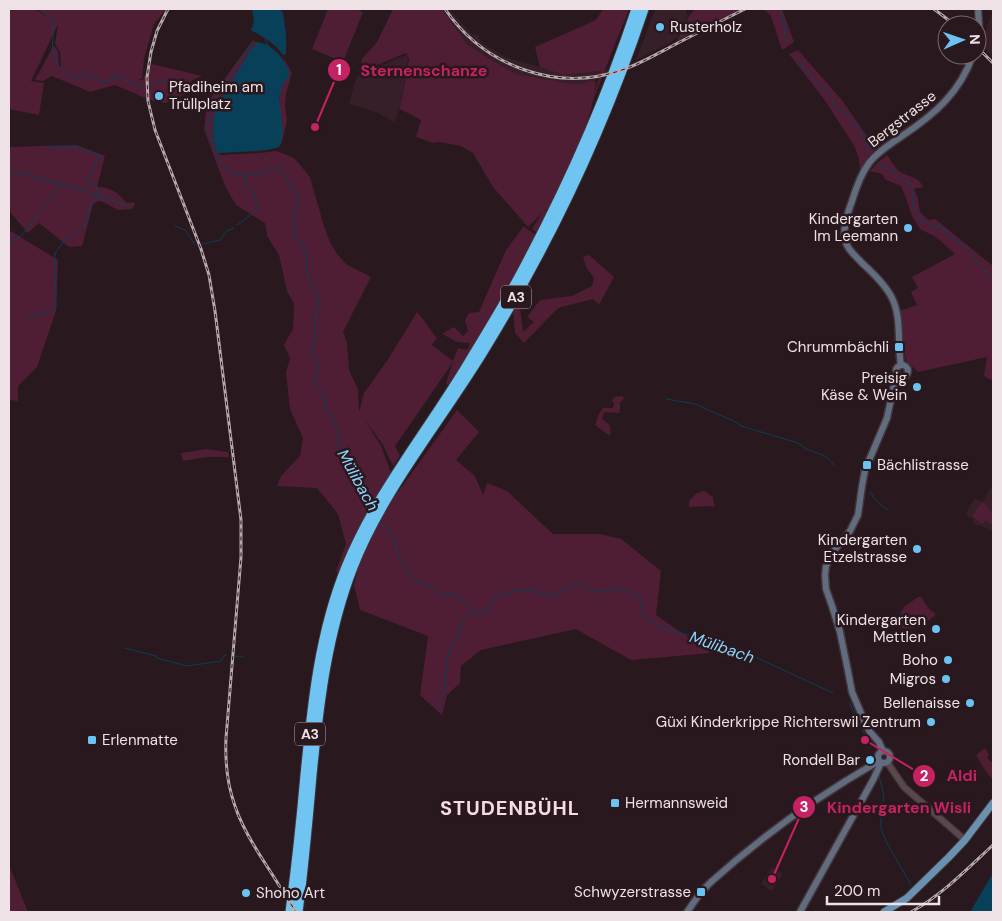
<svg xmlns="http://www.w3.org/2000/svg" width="1002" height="921" font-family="'DM Sans',sans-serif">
  <rect width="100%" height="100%" fill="#29181e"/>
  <!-- built -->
  <path fill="#361f28" d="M 442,9 L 449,9 L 472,34 L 476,34 L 479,36 L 480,40 L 484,44 L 505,57 L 540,67 L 563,75 L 608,70 L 605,77 L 580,84 L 572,84 L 516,74 L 493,61 L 467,44 Z
    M 655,9 L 685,9 L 688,16 L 678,37 L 666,45 L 636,60 Z
    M 984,9 L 993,9 L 993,57 L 981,45 L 992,12 Z
    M 406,55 L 408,59 L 400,109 L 394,122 L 376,112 L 349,104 L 356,78 L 360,74 Z
    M 993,484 L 993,532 L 982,526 L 973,524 L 973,518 L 965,515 L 974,499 L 976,499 L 982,502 Z
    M 772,867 L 783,874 L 772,891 L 761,884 Z"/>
  <!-- green -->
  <path fill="#4f1e34" d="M 9,9 L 34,9 L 58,23 L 36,9 L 166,9 L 154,24 L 144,59 L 142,79 L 138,79 L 142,81 L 152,64 L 202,76 L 191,81 L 187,93 L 166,103 L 150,100 L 115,85 L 90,92 L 52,76 L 43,81 L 35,80 L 54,45 L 58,51 L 59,66 L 61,66 L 60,52 L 55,44 L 58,24 L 31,81 L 44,83 L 39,115 L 9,109 Z
    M 328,9 L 355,9 L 363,12 L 343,62 L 312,49 Z
    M 393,9 L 442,9 L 467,44 L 493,61 L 516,74 L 572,84 L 580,84 L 594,80 L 596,83 L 594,95 L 601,71 L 563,75 L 540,67 L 535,47 L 596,20 L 603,9 L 629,9 L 593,100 C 586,137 565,176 548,209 L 545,210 L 549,212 L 538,233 L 532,229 L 542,213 L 528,227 L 493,187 L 473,153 L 461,146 L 439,142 L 433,143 L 416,137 L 421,120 L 400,109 L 409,59 L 406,53 L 358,73 L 362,59 L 377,42 Z
    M 695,9 L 742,9 L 675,42 L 678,39 L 689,16 Z
    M 764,9 L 782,9 L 794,42 L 782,50 L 771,16 Z
    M 252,41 L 258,42 L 219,102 L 213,130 L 214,140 L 217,146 L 217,149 L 220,155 L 260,153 L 276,151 L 292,157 L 296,160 L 310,177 L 324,226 L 330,242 L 337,254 L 346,264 L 371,277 L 343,332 L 347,343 L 349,370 L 358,389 L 359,412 L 364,393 L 389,358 L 417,312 C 425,321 430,330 437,338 L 432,345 L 453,361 L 458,348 L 467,350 L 470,343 L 457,342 L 442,334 L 454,327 L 463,336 L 468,331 L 465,320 L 469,313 L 479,312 L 506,250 L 524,226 L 527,229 L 536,235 C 510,287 480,336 449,386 L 446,383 L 453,362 L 395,446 L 400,456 L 393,466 L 383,445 L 364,419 L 381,446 L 398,492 L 457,410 L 479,432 L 456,460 L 475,476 L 483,495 L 487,483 L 507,491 L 553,534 L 600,534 L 621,539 L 661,571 L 656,615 L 711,653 L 631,660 L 576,629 L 481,650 L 461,666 L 460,683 L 447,695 L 442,715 L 420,695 L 428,636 L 360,610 L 354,585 L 357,572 L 349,554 L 339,574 L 336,571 L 346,544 L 338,514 L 317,488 L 277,486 L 281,476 L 300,456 L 303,438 L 290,409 L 286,372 L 290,358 L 284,345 L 293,329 L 294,304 L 287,291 L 279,255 L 267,236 L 265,223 L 236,205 L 225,186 L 204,129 L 207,103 Z
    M 798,50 L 841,99 L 876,149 L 868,157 L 860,170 L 859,160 L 855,147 L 824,99 L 789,54 Z
    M 283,57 L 292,73 L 286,94 L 285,105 L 287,121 L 282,142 L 279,147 L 281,133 L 279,101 L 281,88 L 288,73 Z
    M 77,145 L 105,156 L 97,187 C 111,187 118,193 127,203 L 133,202 L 135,204 L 132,209 L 118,210 L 103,202 L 98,201 L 94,204 L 93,204 L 82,246 L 69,247 L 39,223 L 28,233 L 9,211 L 9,147 Z
    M 887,155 C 891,160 895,168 899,171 C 907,177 919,176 923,187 L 914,189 L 918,199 L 920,212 L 928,220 L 935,219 L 993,266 L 993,381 L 984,376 L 987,357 L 918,372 L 907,362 L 905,356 L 900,311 L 917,305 L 911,292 L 918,288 L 912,277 L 955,254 L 936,237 L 920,229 L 912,216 L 906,198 L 901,186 L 886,180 L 882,174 L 870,171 L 877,163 Z
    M 9,230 L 58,260 L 56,311 L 37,367 L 18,386 L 18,401 L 9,400 Z
    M 589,255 L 614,277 L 599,305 L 593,299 L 558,308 L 524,343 L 515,333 L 513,310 L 520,307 L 523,332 L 534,322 L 527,317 L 540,300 L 572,296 L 592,286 L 594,278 L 586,267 L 583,257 Z
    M 622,396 L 624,398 L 623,400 L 620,402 L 620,407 L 619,413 L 604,412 L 602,419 C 610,425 611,425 610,436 L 595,425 L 599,414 L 603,408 L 613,408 L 614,404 L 612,400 L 614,397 Z
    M 207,449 L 228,452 L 229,454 L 228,458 L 227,457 L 207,457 L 183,461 L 181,453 Z
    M 704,491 L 713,497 L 713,501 L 715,505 L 713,507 L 708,506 L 689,507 L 689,501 L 697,493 Z
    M 982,502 L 993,513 L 993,526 L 986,520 L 982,524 L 972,516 Z
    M 918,597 L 921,597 L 929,609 L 936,614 C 928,623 914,631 902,628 C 899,627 897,625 894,624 L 904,607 Z
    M 985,748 L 989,754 L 987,758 L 993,763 L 993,780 L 985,770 L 976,755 Z
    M 9,865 L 28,912 L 9,912 Z"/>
  <!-- water -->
  <path fill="#094059" d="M 252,9 L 278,9 L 283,12 L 286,35 L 286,54 L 283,55 C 275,43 263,37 251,30 L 254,22 Z
    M 258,42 C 274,45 286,60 290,75 L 283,84 L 279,98 L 283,131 L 282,140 L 279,147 L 267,150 L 257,151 L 219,153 L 215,149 L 217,146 L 214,146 L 216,143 L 213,143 C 214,138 213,135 213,130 C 212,123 214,115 216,108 L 251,49 Z
    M 993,873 L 993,912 L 970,912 Z"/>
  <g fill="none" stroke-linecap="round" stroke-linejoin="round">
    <!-- stream -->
    <path stroke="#094059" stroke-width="1" d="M 39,9 L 54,22 C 54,33 50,50 55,60 C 58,67 66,72 72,77 C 77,77 85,75 89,76 C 100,80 102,83 114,79 L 114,76 L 121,76 C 125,82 129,79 135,86 L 142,86
      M 779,9 L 783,16 L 783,22 L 785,28 L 784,33 L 788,42
      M 265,38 L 268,46
      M 253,41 L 212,104 L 207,128 L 215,153 L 226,169 L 233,174 L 260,174 L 271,169 L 280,168 L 297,196 L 298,205 L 293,215 L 295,236 L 303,246 L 306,254 L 307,269 L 309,280 L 318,297 L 318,305 L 315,320 L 315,343 L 312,350 L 318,362 L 318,370 L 314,379 L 315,385 L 323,394 L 326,403 L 325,409 L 330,413 L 339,434 L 338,447 L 343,458 L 354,468 L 356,479 L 367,492 L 370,507
      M 797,57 L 805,70 L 808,70 L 815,82 L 825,89 L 832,98 L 834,105 L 836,108 L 847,115 L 859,129 L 866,141 L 868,152
      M 151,86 L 160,80 L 166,81
      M 878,165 C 882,167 887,167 890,170 C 897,174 903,181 911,184 L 912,188 L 913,206 L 922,222 L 945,229 C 948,241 955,238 962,244 C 972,254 981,267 991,278 L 993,279
      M 9,170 L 83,190 L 129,206
      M 237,225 L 257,210 L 255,195 C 248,188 244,185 245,175
      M 175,226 L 185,230 L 195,245
      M 9,243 L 22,235 L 61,185
      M 203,244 L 220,240 L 227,231 L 234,228
      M 28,318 L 56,308 L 55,253 L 65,240 L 84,227 L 92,202 L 100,196 L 97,186 L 91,184 L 89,178 L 99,155 L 78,147 L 48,147
      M 666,399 L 695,404 L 738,423 L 741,426 L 798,443 L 806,449 L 825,456 L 835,466
      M 870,492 C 874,499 881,506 888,510
      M 379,521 L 394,536 L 395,540 L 396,550 L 405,568 L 415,581 L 430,586 L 438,595 L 454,593 L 465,602 L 473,611 L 478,614 L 481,614 L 488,611 L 490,604 L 493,598 L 513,591 L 530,590 L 553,597 L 564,589 L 576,584 L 583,584 L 594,592 L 607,591 L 618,589 L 626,590 L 637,595 L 641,601 L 641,611 L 647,619 L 659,626 L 673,631 L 723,644 L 736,648 L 833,693
      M 125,648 L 156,656 L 157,658 L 187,666 L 221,661 L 225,655 L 226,655
      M 235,656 L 243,657
      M 442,696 L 445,688 L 445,673 L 448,665 L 447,659 L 450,648 L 457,639 L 460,626 L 470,613 L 473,612
      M 849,702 L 864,733
      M 439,708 L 440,701
      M 879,776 L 884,795 L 881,814 L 881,829 L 886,841 L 911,885"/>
    <defs>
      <path id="tertiary" d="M 887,762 L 904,787 L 965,840"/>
      <path id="secondary" d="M 977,40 L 979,25 L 978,9
        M 901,365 C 897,344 902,318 892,298 C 886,286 872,272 862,263 C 855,255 846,249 845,238 C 843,225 848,213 852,201 C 856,188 861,174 869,163 C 878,151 892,143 905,134 C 936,113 960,92 973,55
        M896 371a6 6 0 1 1 12 0a6 6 0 1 1-12 0Z
        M878 757a6 6 0 1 1 12 0a6 6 0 1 1-12 0Z
        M 883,751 L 879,742 L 870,732 L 866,725 L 852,692 L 848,671 L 840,632 L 832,606 L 826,589 L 825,575 L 826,566 L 832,553 L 850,531 L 858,515 L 862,486 L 865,470 L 887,418 L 894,385 L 898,376
        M 687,912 L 701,892 L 711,882 C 763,835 818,796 879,761
        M 800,912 L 873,780 L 881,763"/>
      <path id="primary" d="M 884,912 L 907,898 L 949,857 L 965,840 L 993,803"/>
      <path id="motorway" d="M 290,912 C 296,867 301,821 305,775 C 312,705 319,633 346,567 C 376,493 427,432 467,365 C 486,334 505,303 522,271 C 567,187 606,99 636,9
        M 298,912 C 304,866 308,821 312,775 C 319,704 327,634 353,567 C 385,486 444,418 488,344 C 552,239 605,126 644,9"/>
    </defs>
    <!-- tertiary casing -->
    <use href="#tertiary" stroke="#423539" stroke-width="8"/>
    <!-- secondary casing -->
    <use href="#secondary" stroke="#423539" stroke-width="9"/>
    <!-- primary casing -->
    <use href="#primary" stroke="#423539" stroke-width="9"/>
    <!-- motorway casing -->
    <use href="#motorway" stroke="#423539" stroke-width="11"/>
    <!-- tertiary -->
    <use href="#tertiary" stroke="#5b474e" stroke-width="5.5"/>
    <!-- secondary -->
    <use href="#secondary" stroke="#616c7f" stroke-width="6"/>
    <!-- primary -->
    <use href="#primary" stroke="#6892b0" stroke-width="7"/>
    <!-- motorway -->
    <use href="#motorway" stroke="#70c4f2" stroke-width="9"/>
    <defs>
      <path id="rail" d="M 168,9 L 157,31 L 151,52 L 147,77 L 148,101 L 155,130 L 201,249 L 209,275 L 215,311 L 241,520 L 241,557 L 226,738 C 225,761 227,784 235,806 C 241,825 252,843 263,860 C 274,877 285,895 296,912
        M 445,9 C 484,66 556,93 622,70 C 640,64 657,54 674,45 C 697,33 721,21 745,9
        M 934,9 L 955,25
        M 977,47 L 993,63
        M 911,912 C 942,895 967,869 993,845"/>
    </defs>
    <!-- rail casing -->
    <use href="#rail" stroke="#b6a9ad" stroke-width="3"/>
    <!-- rail -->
    <use href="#rail" stroke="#29181e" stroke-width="1" stroke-dasharray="4" stroke-linecap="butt"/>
  </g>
  <!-- markers -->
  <g fill="#6cc3f2" stroke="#29181e" stroke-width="2">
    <circle cx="660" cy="27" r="5"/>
    <circle cx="159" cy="96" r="5"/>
    <circle cx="908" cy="228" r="5"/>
    <rect x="894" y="342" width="10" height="10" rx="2.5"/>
    <circle cx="917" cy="387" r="5"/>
    <rect x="862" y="460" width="10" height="10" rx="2.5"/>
    <circle cx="917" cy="549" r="5"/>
    <circle cx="936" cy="629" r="5"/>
    <circle cx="948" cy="660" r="5"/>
    <circle cx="946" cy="679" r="5"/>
    <circle cx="970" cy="703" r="5"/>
    <circle cx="931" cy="722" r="5"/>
    <rect x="87" y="735" width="10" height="10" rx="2.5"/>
    <circle cx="870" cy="760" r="5"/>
    <rect x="610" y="798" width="10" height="10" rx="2.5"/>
    <rect x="696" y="887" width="10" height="10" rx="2.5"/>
    <circle cx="246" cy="893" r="5"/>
  </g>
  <g text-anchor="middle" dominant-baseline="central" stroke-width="5" stroke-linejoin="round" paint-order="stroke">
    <!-- shield labels -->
    <g fill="#29181e" stroke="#b3a5aa" stroke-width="1">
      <rect x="501" y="285.5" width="30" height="23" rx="4"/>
      <rect x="295" y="722.5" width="30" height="23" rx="4"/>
    </g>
    <g font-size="14" font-weight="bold" fill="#eee2e6">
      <text x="516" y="297">A3</text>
      <text x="310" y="734">A3</text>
    </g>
    <!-- poi labels -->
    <g font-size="15" fill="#eee2e6" stroke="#29181e" text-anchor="end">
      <text x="670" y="27" text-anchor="start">Rusterholz</text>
      <text x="169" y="87" text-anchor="start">Pfadiheim am<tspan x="169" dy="17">Trüllplatz</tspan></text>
      <text x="898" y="219">Kindergarten<tspan x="898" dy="17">Im Leemann</tspan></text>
      <text x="889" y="347">Chrummbächli</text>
      <text x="907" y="378">Preisig<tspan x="907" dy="17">Käse &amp; Wein</tspan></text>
      <text x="877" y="465" text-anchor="start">Bächlistrasse</text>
      <text x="907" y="540">Kindergarten<tspan x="907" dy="17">Etzelstrasse</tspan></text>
      <text x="926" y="620">Kindergarten<tspan x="926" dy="17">Mettlen</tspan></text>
      <text x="938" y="660">Boho</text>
      <text x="936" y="679">Migros</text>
      <text x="960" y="703">Bellenaisse</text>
      <text x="921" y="722">Güxi Kinderkrippe Richterswil Zentrum</text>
      <text x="102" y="740" text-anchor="start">Erlenmatte</text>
      <text x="860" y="760">Rondell Bar</text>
      <text x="625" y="803" text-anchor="start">Hermannsweid</text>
      <text x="691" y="892">Schwyzerstrasse</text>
      <text x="256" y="893" text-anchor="start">Shoho Art</text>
    </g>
    <!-- street labels -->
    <g font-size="15" fill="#eee2e6" stroke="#29181e">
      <text transform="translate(902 119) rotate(-38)">Bergstrasse</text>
    </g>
    <!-- water labels -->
    <g font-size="16" font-style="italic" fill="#8cd5fe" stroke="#29181e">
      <text transform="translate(358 480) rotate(61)">Mülibach</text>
      <text transform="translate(722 647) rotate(19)">Mülibach</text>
    </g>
    <!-- district labels -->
    <g font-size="20" font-weight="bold" letter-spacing="1" fill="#f4dbe4" stroke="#29181e">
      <text x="510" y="808">STUDENBÜHL</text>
    </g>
  </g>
  <!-- callouts -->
  <path fill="none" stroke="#c42262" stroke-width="2" d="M315 127L339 70M865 740L924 776M772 879L804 807"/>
  <g fill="#c42262" stroke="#29181e" stroke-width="2">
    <circle cx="315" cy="127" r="5"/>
    <circle cx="865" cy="740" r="5"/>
    <circle cx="772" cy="879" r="5"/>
    <circle cx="339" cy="70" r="12"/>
    <circle cx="924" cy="776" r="12"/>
    <circle cx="804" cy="807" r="12"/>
  </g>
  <g font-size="15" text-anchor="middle" font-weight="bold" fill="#fff">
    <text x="339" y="75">1</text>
    <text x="924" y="781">2</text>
    <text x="804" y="812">3</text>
  </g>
  <g font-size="16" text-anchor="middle" font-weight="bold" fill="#c42262" stroke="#29181e" stroke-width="5" stroke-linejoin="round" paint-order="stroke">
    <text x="424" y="76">Sternenschanze</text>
    <text x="962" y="781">Aldi</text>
    <text x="899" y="813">Kindergarten Wisli</text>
  </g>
  <!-- border -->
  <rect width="1002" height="921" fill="none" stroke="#eee2e6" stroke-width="20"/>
  <!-- north arrow -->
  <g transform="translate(962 40) rotate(88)"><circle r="24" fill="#29181e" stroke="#78696e"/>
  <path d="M0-4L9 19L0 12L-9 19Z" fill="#6cc3f2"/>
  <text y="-8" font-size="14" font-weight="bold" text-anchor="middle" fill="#eee2e6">N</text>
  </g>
  <!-- scale -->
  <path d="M827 896v8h112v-8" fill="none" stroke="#eee2e6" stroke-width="2.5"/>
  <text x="834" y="896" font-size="15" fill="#eee2e6" stroke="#29181e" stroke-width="4" paint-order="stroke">200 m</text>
</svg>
